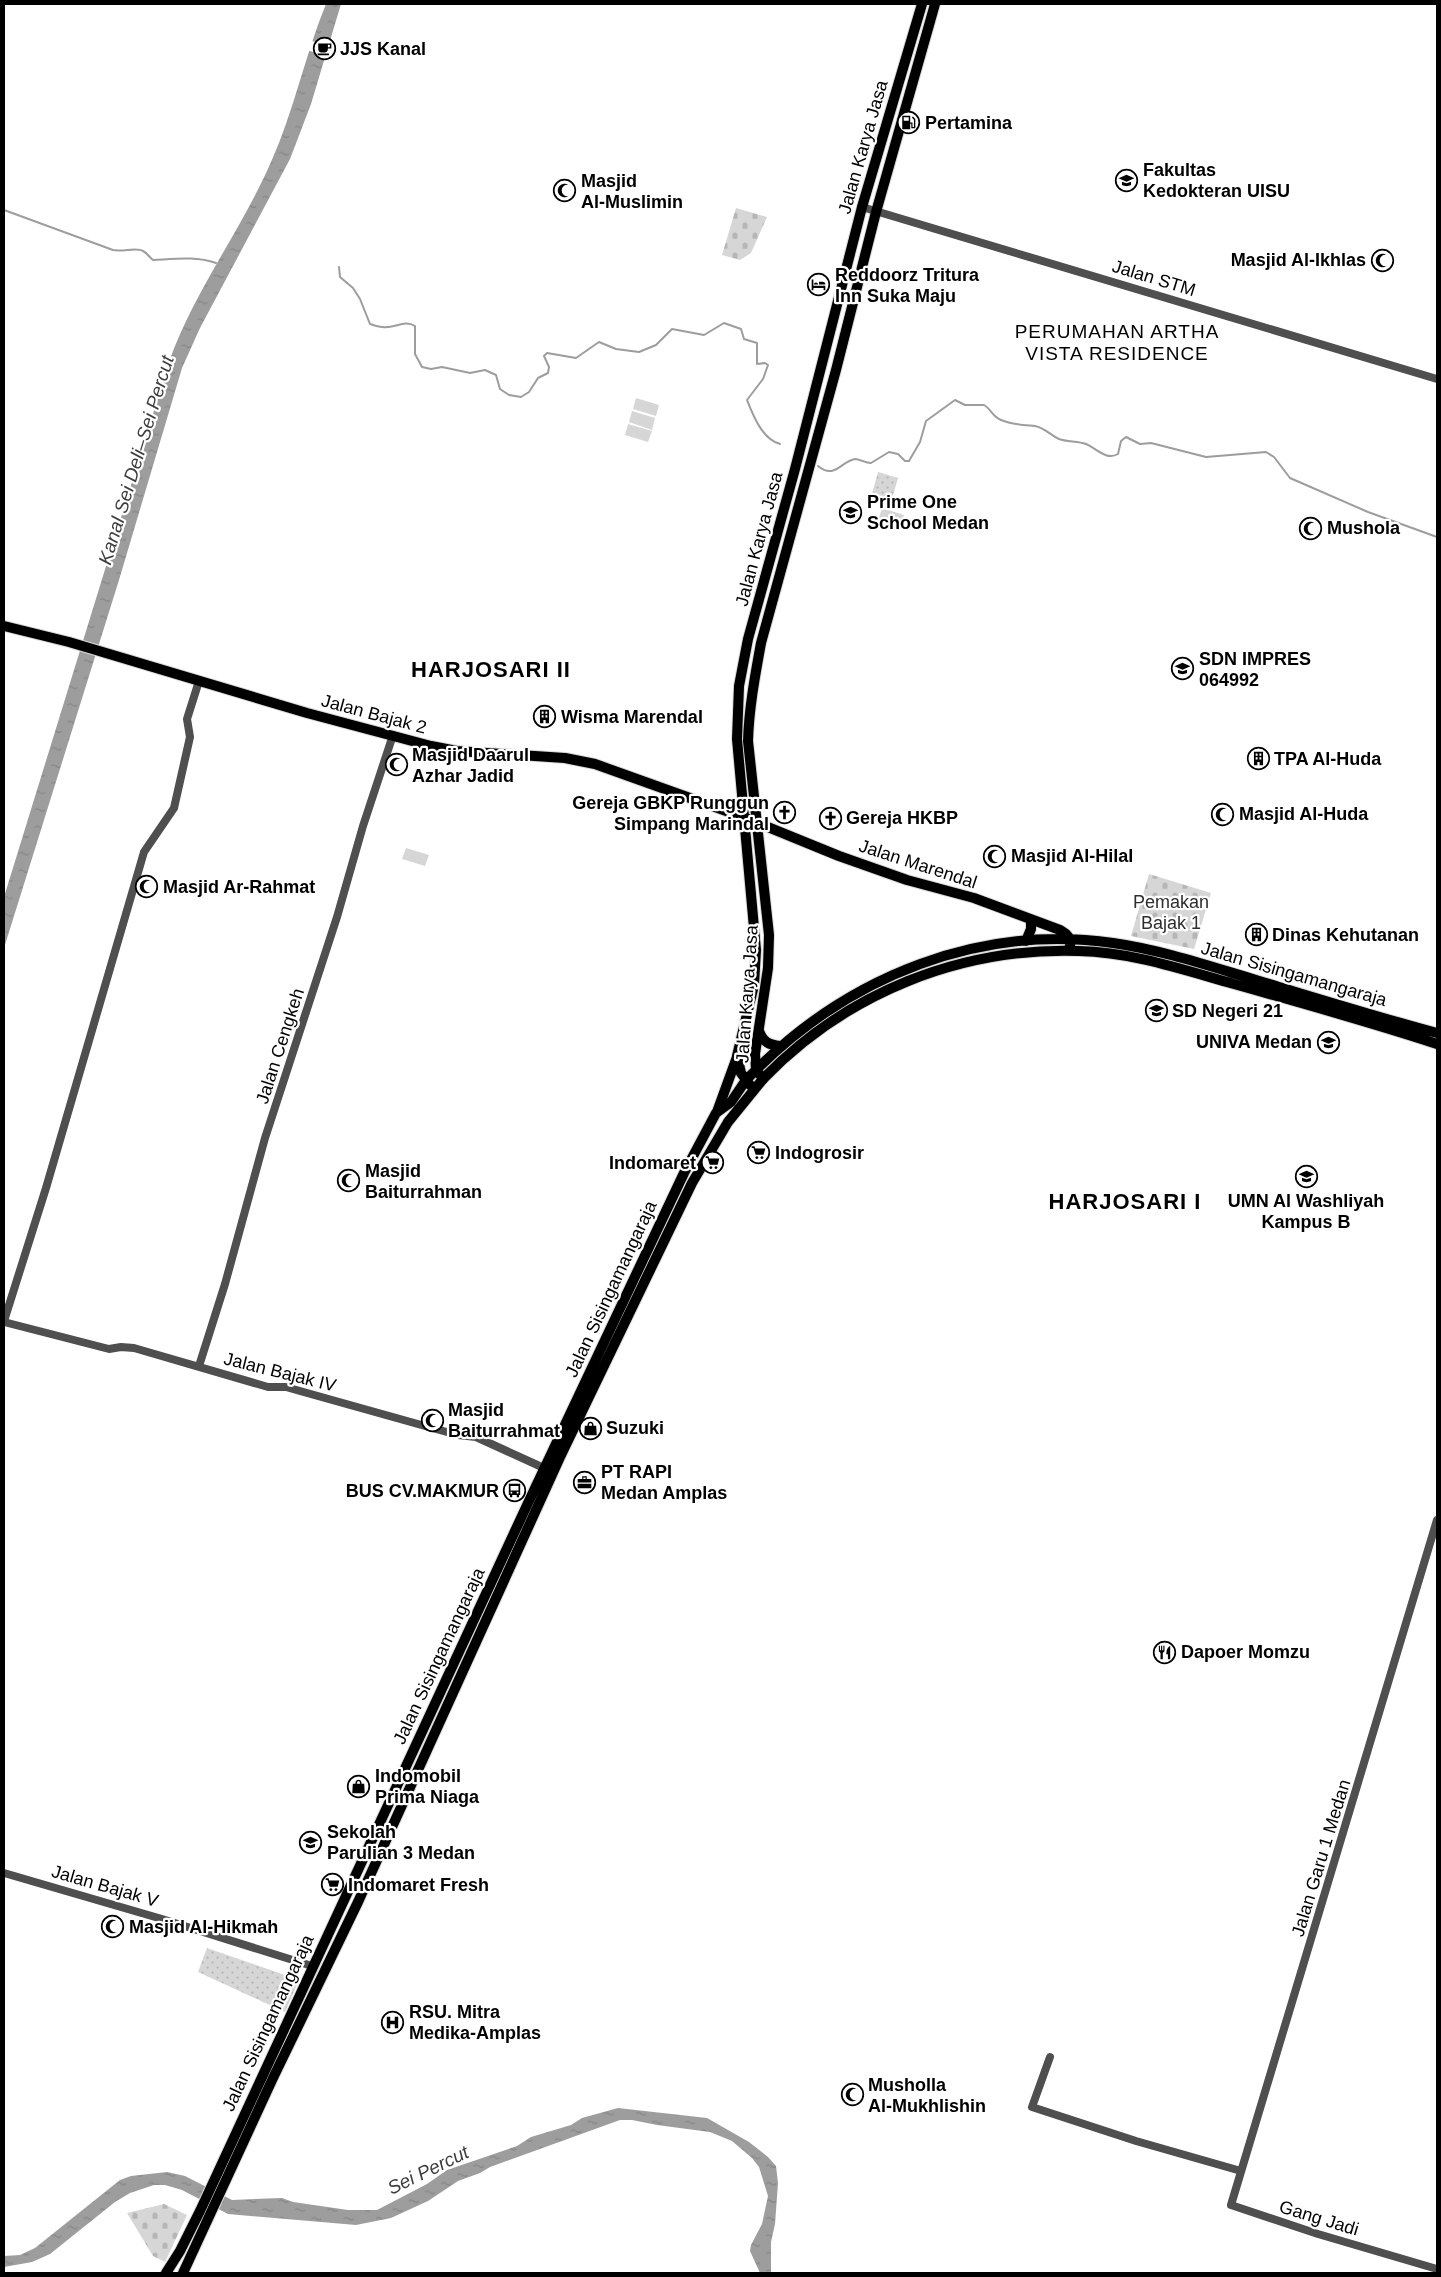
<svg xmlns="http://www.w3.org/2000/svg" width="1441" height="2277" font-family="Helvetica,sans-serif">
  <defs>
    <pattern id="grass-dots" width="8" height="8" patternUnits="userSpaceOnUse" patternTransform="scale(1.25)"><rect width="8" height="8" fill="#d6d6d6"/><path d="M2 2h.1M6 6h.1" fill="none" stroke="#b6b6b6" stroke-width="1.8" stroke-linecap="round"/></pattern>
    <pattern id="cemetery-stones" width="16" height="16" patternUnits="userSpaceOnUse" patternTransform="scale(1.25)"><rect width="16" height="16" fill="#d6d6d6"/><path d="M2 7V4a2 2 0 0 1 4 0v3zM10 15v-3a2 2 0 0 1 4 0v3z" fill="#b6b6b6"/></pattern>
    <pattern id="water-ripples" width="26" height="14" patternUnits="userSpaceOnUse" patternTransform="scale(1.25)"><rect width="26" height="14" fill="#9d9d9d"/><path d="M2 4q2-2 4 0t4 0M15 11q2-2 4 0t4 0" fill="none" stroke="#858585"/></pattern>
  </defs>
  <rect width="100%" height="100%" fill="#fff"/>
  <!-- grass -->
  <path fill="url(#grass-dots)" d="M 878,472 L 898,478 L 890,506 L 870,501 Z
    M 207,1948 L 299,1980 L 285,2012 L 198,1972 Z"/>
  <!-- cemetery -->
  <path fill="url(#cemetery-stones)" d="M 736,208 L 767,217 L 751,253 L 740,260 L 722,255 Z
    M 1149,874 L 1211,893 L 1194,949 L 1131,936 Z
    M 164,2204 L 187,2215 L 165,2262 L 153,2256 L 127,2213 Z"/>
  <!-- pitch -->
  <path fill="#d6d6d6" d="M 636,398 L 659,405 L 656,416 L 633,409 Z
    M 632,411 L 655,418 L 652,430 L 629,422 Z
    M 628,424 L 652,431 L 648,442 L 625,435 Z
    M 882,508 L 904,515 L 900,527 L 878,521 Z
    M 406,848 L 429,855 L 425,866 L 402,859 Z"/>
  <!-- water -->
  <path fill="url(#water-ripples)" d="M 326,4 L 341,4 L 311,104 L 290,159 L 200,328 L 182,368 L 119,580 L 4,948 L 4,897 L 169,362 C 194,291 241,231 271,162 C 294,111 305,55 326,4 Z
    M 618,2108 L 707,2118 L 749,2142 L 768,2157 L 776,2166 L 778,2183 L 775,2224 L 771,2242 L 771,2273 L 760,2273 L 750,2251 L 751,2245 L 762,2224 L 768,2196 L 759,2167 L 752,2158 L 732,2141 L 710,2132 L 657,2125 L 632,2120 L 620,2120 L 490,2167 L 480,2173 L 458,2181 L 428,2201 L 391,2218 L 356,2225 L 228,2214 L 182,2190 L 165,2185 L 154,2185 L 130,2193 L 115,2202 L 50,2254 L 32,2262 L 4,2267 L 4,2256 L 20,2255 L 35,2248 L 120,2180 L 131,2176 L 167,2172 L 185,2176 L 232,2200 L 282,2198 L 293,2202 L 348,2210 L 377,2210 L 427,2184 L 447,2170 L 517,2146 L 531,2137 L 571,2125 L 582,2118 Z"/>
  <!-- pier -->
  <path fill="#fff" d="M 309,40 L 331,47 L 328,57 L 307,50 Z"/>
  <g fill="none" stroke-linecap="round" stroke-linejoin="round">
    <!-- stream -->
    <path stroke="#9d9d9d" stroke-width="2" d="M 4,210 L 113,250 C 123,252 137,247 143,251 C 147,253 149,257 153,260 C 174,259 196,256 216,263
      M 339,267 L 340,277 L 353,288 L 360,299 L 370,324 C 376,326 381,328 387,327 C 397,327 405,320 415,326 L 415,354 L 422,367 L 431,369 L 442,367 L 470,373 L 485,370 L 496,375 L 500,389 L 509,395 L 521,397 L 529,392 L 538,378 L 548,373 L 549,367 L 544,356 L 547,353 L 576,358 L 599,342 L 616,349 L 639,352 L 656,345 L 672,329 L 704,335 L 724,323 L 741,329 L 744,339 L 757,343 L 757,364 L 765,363 L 768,365 L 763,379 L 747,400 C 753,415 762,439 780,444
      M 818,466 C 835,480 841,461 855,459 C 860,459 865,463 871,463 L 889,452 L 898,454 L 905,461 L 909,461 L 920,442 L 926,421 L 955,400 L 965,405 L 984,405 C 991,409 993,417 1001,420 C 1013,425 1023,425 1035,426 C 1045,428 1050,435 1059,439 C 1067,442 1078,441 1086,444 C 1096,448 1106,461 1118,454 L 1121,441 L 1126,437 L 1140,444 L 1151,443 L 1206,457 L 1266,452 L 1274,457 L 1290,478 L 1368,512 L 1437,537"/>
    <defs>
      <path id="primary" d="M 4,626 L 69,642 L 307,713 L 431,746 L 457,751 L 565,758 L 595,764 L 743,817 L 839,856 L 907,880 L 974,898 L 1060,930 L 1066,934 L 1071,940 L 1069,951
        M 1026,941 L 1031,929 L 1031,920
        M 756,1070 C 850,976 980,924 1113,943 C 1162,950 1209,966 1256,980 C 1316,998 1377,1017 1437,1033
        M 763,1079 C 846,993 960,947 1079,951 C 1132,952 1184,970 1234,984 C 1302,1003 1370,1022 1437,1044"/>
      <path id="trunk" d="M 759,1031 C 763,1042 769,1045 780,1046
        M 750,1085 L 741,1073 L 737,1056 L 754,985 L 756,950 L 737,739 L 739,686 L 748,639 L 795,469 L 862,207 L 922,4
        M 717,1112 L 737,1057
        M 166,2273 L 180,2251 L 200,2211 L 528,1503 L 684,1173 L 716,1113 L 731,1102 L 746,1080 L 756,1070
        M 183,2273 L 273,2078 L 358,1902 L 561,1455 L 692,1183 L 728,1122 L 763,1079 L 756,1069 L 755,1054 L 768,968 L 769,935 L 748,741 C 749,708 755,676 761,643 L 836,370 L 876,212 L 935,4"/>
    </defs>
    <!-- primary casing -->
    <use href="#primary" stroke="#dbdbdb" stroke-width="12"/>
    <!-- trunk casing -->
    <use href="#trunk" stroke="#dbdbdb" stroke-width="12"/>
    <!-- tertiary -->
    <path stroke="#4f4f4f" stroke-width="8" d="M 862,207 L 1437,379
      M 4,1321 L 46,1188 L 144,852 L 174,808 L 190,737 L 187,719 L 199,681
      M 4,1322 L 109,1349 L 121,1347 L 134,1348 L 268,1387 L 286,1387 L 300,1391 L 425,1426 L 458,1435 L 476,1437 L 544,1468
      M 199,1366 L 225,1284 L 265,1138 L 337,917 L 363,826 L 393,735
      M 1437,1520 L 1231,2205 L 1318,2234 L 1437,2269
      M 4,1873 L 162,1919 L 312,1966
      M 1050,2057 L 1032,2107 L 1136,2141 L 1241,2171"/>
    <!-- primary -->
    <use href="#primary" stroke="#000" stroke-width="10"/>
    <!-- trunk -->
    <use href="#trunk" stroke="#000" stroke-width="10"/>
  </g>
  <!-- icons -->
  <defs>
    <symbol id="cafe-ring" viewBox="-11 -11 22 22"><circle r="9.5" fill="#fff" stroke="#000" stroke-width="1.5"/><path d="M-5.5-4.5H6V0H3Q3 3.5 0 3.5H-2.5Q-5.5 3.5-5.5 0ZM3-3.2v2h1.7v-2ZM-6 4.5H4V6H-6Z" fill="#000"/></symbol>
    <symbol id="fuel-ring" viewBox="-11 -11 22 22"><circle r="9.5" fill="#fff" stroke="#000" stroke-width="1.5"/><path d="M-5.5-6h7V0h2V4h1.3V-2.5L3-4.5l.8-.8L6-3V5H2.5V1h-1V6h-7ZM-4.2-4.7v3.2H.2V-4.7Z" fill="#000"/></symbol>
    <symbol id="university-ring" viewBox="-11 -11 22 22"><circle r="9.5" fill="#fff" stroke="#000" stroke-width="1.5"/><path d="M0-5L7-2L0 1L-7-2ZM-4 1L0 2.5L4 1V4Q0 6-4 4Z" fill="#000"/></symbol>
    <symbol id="mosque-ring" viewBox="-11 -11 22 22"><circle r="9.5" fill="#fff" stroke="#000" stroke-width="1.5"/><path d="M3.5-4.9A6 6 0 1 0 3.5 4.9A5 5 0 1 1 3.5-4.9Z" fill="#000"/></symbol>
    <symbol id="hotel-ring" viewBox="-11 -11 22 22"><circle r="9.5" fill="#fff" stroke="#000" stroke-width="1.5"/><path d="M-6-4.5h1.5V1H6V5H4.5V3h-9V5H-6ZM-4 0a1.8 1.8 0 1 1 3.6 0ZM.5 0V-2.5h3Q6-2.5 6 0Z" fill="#000"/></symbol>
    <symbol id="school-ring" viewBox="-11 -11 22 22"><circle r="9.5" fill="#fff" stroke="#000" stroke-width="1.5"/><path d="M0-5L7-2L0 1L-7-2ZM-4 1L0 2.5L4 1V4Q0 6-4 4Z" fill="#000"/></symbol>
    <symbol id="building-ring" viewBox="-11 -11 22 22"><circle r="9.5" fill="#fff" stroke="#000" stroke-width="1.5"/><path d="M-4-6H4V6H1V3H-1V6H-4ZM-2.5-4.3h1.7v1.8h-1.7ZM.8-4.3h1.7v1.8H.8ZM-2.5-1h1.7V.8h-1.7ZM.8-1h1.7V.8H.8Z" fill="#000"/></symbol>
    <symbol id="church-ring" viewBox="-11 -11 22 22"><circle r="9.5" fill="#fff" stroke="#000" stroke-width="1.5"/><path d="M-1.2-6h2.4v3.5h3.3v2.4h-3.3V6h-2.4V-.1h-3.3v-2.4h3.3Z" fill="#000"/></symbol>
    <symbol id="supermarket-ring" viewBox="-11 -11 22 22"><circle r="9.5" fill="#fff" stroke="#000" stroke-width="1.5"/><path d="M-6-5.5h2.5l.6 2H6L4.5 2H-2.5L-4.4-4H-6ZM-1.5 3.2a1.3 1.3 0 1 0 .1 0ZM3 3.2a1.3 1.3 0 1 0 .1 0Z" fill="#000"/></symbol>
    <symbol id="shop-ring" viewBox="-11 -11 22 22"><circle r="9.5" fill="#fff" stroke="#000" stroke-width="1.5"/><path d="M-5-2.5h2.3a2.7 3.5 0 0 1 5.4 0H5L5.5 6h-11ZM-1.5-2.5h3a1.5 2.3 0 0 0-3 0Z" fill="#000"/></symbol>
    <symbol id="office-ring" viewBox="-11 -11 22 22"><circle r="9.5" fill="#fff" stroke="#000" stroke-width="1.5"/><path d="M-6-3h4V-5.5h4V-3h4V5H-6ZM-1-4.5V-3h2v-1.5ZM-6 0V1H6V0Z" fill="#000"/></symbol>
    <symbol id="bus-ring" viewBox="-11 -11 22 22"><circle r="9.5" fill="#fff" stroke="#000" stroke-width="1.5"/><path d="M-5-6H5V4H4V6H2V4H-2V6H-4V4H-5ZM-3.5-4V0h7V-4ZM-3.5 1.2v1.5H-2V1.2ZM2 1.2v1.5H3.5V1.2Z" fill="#000"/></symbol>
    <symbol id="restaurant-ring" viewBox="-11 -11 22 22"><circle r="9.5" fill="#fff" stroke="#000" stroke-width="1.5"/><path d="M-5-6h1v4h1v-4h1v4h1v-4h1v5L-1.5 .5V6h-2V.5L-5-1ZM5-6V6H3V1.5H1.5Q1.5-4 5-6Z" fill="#000"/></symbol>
    <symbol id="hospital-ring" viewBox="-11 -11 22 22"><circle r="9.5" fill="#fff" stroke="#000" stroke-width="1.5"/><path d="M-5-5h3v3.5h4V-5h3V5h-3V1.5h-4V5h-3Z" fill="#000"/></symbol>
  </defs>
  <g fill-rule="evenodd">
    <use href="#cafe-ring" x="312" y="36" width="25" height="25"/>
    <use href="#fuel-ring" x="896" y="110" width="25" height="25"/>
    <use href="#university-ring" x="1114" y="168" width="25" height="25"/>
    <use href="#mosque-ring" x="552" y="178" width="25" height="25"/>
    <use href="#mosque-ring" x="1370" y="248" width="25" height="25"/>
    <use href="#hotel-ring" x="806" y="272" width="25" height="25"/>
    <use href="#school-ring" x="838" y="500" width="25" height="25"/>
    <use href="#mosque-ring" x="1298" y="516" width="25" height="25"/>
    <use href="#school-ring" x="1170" y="656" width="25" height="25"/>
    <use href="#building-ring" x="532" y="704" width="25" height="25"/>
    <use href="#building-ring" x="1246" y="746" width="25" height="25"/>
    <use href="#mosque-ring" x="384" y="752" width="25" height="25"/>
    <use href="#church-ring" x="772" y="800" width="25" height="25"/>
    <use href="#mosque-ring" x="1210" y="802" width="25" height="25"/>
    <use href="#church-ring" x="818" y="806" width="25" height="25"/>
    <use href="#mosque-ring" x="982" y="844" width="25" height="25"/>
    <use href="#mosque-ring" x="134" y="874" width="25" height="25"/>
    <use href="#building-ring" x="1244" y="922" width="25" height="25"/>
    <use href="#school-ring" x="1144" y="998" width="25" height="25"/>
    <use href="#university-ring" x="1316" y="1030" width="25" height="25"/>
    <use href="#supermarket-ring" x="746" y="1140" width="25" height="25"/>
    <use href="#supermarket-ring" x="700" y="1150" width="25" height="25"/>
    <use href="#university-ring" x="1294" y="1164" width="25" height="25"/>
    <use href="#mosque-ring" x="336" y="1168" width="25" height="25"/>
    <use href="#mosque-ring" x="420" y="1408" width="25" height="25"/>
    <use href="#shop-ring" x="578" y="1416" width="25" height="25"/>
    <use href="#office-ring" x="572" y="1470" width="25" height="25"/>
    <use href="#bus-ring" x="502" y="1478" width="25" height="25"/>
    <use href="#restaurant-ring" x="1152" y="1640" width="25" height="25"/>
    <use href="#shop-ring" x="346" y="1774" width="25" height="25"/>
    <use href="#school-ring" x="298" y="1830" width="25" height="25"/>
    <use href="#supermarket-ring" x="320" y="1872" width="25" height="25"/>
    <use href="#mosque-ring" x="100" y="1914" width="25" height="25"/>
    <use href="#hospital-ring" x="380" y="2010" width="25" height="25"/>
    <use href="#mosque-ring" x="840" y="2082" width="25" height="25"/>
  </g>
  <g text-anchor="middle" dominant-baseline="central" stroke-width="4.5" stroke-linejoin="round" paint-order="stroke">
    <!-- poi labels -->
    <g font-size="18" font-weight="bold" fill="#000" stroke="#fff" text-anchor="start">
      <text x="340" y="49">JJS Kanal</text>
      <text x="925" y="123">Pertamina</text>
      <text x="1143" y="170">Fakultas<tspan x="1143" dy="21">Kedokteran UISU</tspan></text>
      <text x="581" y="181">Masjid<tspan x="581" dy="21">Al-Muslimin</tspan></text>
      <text x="1366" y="260" text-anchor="end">Masjid Al-Ikhlas</text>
      <text x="835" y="275">Reddoorz Tritura<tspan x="835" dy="21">Inn Suka Maju</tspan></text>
      <text x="867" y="502">Prime One<tspan x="867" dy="21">School Medan</tspan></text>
      <text x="1327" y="528">Mushola</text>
      <text x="1199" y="659">SDN IMPRES<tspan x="1199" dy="21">064992</tspan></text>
      <text x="561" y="717">Wisma Marendal</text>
      <text x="412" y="755">Masjid Daarul<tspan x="412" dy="21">Azhar Jadid</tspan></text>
      <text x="1274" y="759">TPA Al-Huda</text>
      <text x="769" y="803" text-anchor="end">Gereja GBKP Runggun<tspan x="769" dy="21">Simpang Marindal</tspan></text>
      <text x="1239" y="814">Masjid Al-Huda</text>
      <text x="846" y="818">Gereja HKBP</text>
      <text x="1011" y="856">Masjid Al-Hilal</text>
      <text x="163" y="887">Masjid Ar-Rahmat</text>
      <text x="1272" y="935">Dinas Kehutanan</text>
      <text x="1172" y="1011">SD Negeri 21</text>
      <text x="1312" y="1042" text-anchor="end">UNIVA Medan</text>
      <text x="775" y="1153">Indogrosir</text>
      <text x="696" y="1163" text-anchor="end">Indomaret</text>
      <text x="365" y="1171">Masjid<tspan x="365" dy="21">Baiturrahman</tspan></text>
      <text x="1306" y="1201" text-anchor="middle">UMN Al Washliyah<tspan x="1306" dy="21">Kampus B</tspan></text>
      <text x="448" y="1410">Masjid<tspan x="448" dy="21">Baiturrahmat</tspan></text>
      <text x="606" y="1428">Suzuki</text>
      <text x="601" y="1472">PT RAPI<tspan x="601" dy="21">Medan Amplas</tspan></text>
      <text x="499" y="1491" text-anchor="end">BUS CV.MAKMUR</text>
      <text x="1181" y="1652">Dapoer Momzu</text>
      <text x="375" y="1776">Indomobil<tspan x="375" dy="21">Prima Niaga</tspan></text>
      <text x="327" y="1832">Sekolah<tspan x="327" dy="21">Parulian 3 Medan</tspan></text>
      <text x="348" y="1885">Indomaret Fresh</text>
      <text x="129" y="1927">Masjid Al-Hikmah</text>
      <text x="409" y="2012">RSU. Mitra<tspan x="409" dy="21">Medika-Amplas</tspan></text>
      <text x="868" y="2085">Musholla<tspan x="868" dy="21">Al-Mukhlishin</tspan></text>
    </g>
    <!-- street labels -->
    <g font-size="18" fill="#000" stroke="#fff">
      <text transform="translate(863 147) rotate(-74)">Jalan Karya Jasa</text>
      <text transform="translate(1154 278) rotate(17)">Jalan STM</text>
      <text transform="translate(759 539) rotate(-75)">Jalan Karya Jasa</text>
      <text transform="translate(374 714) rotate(15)">Jalan Bajak 2</text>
      <text transform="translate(918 864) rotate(18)">Jalan Marendal</text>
      <text transform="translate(1294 974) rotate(16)">Jalan Sisingamangaraja</text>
      <text transform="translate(747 994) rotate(-86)">Jalan Karya Jasa</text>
      <text transform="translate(280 1046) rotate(-72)">Jalan Cengkeh</text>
      <text transform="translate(611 1289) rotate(-65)">Jalan Sisingamangaraja</text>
      <text transform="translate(280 1372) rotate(14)">Jalan Bajak IV</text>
      <text transform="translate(439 1656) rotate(-65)">Jalan Sisingamangaraja</text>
      <text transform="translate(1321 1858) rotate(-73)">Jalan Garu 1 Medan</text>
      <text transform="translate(105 1886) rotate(16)">Jalan Bajak V</text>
      <text transform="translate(268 2023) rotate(-65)">Jalan Sisingamangaraja</text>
      <text transform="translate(1319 2218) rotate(17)">Gang Jadi</text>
    </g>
    <!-- park labels -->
    <g font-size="18" fill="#2d2d2d" stroke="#fff">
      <text x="1171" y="902">Pemakan<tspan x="1171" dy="21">Bajak 1</tspan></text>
    </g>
    <!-- neighbourhood labels -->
    <g font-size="19" letter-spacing="1" fill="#000" stroke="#fff">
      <text x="1117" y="331">PERUMAHAN ARTHA<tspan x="1117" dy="22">VISTA RESIDENCE</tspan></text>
    </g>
    <!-- water labels -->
    <g font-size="19" font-style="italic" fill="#3e3e3e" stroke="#fff">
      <text transform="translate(136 460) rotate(-73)">Kanal Sei Deli–Sei Percut</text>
      <text transform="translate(428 2170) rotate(-26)">Sei Percut</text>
    </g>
    <!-- district labels -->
    <g font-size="22" font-weight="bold" letter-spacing="1" fill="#000" stroke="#fff">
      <text x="491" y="669">HARJOSARI II</text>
      <text x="1125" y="1201">HARJOSARI I</text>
    </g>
  </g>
  <!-- border -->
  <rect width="1441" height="2277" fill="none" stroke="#000000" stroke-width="10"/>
</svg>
